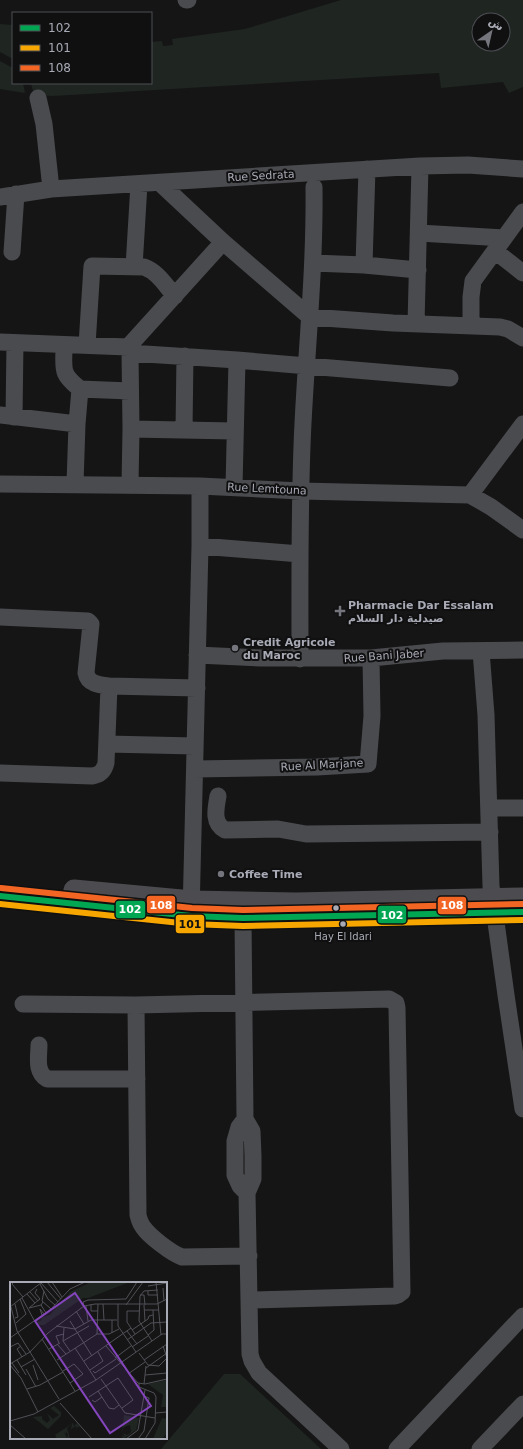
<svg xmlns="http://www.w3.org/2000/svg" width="523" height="1449" font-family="'DejaVu Sans',Cairo,sans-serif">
  <rect width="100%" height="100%" fill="#151516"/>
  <!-- green -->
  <path fill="#1f2521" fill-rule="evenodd" d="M 341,0 L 523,0 L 523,87 L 509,93 L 503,82 L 441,88 L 439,73 L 53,96 L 34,95 L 31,83 L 151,83 L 151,42 L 162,41 L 163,46 L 173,45 L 172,39 L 245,29 ZM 479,20 L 503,20 L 503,44 L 479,44 Z
    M 0,24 L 13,25 L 13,59 L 0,52 Z
    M 0,61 L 13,68 L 13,83 L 23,83 L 25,93 L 0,89 Z
    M 224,1374 L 240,1374 L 321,1449 L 161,1449 Z"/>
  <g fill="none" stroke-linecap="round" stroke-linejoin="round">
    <!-- minor -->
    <path stroke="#4a4b4e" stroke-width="17" d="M 186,0 L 188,0
      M 38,98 L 44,124 L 51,189
      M 160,183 L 223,242 L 310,317 L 393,323 L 500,327 L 508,329 L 523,338
      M 0,197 L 51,189 L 420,166 L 468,165 L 523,169
      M 419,233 L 504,238
      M 495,251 L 523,273
      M 12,252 L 16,194
      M 313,263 L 364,265 L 418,270
      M 364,265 L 367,169
      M 134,267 L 139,184
      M 416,324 L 420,166
      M 471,325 L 471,297 L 473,281 L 523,212
      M 0,342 L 128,347 L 223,242
      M 64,345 C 64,370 60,373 80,389 L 77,424 L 75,484
      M 87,345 L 92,266 L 144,267 C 158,272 165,285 175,296
      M 128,347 L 130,353 L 131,429 L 130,485
      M 130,353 L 237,360 L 450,378
      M 80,389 L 130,391
      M 0,415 L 77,424
      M 14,417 L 15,343
      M 131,429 L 234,431
      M 184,430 L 185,356
      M 0,484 L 200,486 L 301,491 L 470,495 L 491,507 L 523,530
      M 234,487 L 237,360
      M 470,495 L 523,424
      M 200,546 L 300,554
      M 0,617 L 88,621 L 91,624 L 86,673 C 88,684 99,685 109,686 L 197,688
      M 481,651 L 486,715 L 491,886 L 506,995 L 523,1109
      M 197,655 L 261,658 L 371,658 L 443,651 L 523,650
      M 300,659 C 300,580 299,501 303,423 C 307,344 315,266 314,187
      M 107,744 L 195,746
      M 195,769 L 317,767 L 368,764 L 372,716 L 371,658
      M 0,773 L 92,776 C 100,775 104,771 106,763 L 109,686
      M 218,796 C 216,808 212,823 225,830 L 278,829 L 306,834 L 490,832
      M 489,808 L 523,808
      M 191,914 L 200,546 L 200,486
      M 243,918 L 245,1119 L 252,1131 L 253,1156 L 253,1179 L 247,1193 L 250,1354 L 252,1361 L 259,1373 L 341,1449
      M 23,1004 L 136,1005 L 389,999 L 396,1003 L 397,1008 L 402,1292 L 398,1295 L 395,1296 L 250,1300
      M 136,1005 L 138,1215 C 139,1219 140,1223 143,1227 C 149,1236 171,1253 182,1257 L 249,1256
      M 39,1045 C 39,1057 35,1072 47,1079 L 137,1079
      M 245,1119 L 239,1127 L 235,1141 L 235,1175 L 240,1186 L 247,1193
      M 397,1449 L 523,1316
      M 480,1449 L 523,1404"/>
    <!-- major -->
    <path stroke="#4c4c50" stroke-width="21" d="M 74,890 L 192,901 L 296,903 L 523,898
      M 0,896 L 136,911 L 191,916 L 243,918 L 523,912"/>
    <defs>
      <path id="bus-1" d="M 0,896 L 191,916 L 243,918 L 523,912"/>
      <path id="bus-2" d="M 0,904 L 190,924 L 243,926 L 523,920"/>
      <path id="bus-3" d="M 1,888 L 192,908 L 243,910 L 523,904"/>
    </defs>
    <!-- bus-1 casing -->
    <use href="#bus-1" stroke="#101011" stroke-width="9"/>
    <!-- bus-2 casing -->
    <use href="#bus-2" stroke="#101011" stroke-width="9"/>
    <!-- bus-3 casing -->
    <use href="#bus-3" stroke="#101011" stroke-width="9"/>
    <!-- bus-1 -->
    <use href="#bus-1" stroke="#00a651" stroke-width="6"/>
    <!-- bus-2 -->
    <use href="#bus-2" stroke="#f7a600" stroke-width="6"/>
    <!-- bus-3 -->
    <use href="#bus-3" stroke="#f26522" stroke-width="6"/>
  </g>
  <!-- markers -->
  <g fill="#75767d" stroke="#101011" stroke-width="1.5">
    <path d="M338 605h4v4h4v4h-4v4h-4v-4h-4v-4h4z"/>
    <circle cx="235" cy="648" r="4"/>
    <circle cx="221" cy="874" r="4"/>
  </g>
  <g fill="#a8aab5" stroke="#101011" stroke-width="1.5">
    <circle cx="336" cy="908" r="3.5"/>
    <circle cx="343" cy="924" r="3.5"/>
  </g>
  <g text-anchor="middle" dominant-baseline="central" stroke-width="4" stroke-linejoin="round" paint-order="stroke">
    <!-- bus labels -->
    <g font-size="10" fill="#a8aab5" stroke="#101011">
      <text x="343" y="936">Hay El Idari</text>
    </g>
    <!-- street labels -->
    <g font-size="11" fill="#a8aab5" stroke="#101011">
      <text transform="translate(261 176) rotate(-3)">Rue Sedrata</text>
      <text transform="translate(267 489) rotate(3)">Rue Lemtouna</text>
      <text transform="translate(384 656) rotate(-4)">Rue Bani Jaber</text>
      <text transform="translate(322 765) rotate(-3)">Rue Al Marjane</text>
    </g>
    <!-- poi labels -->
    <g font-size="11" font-weight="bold" fill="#a8aab5" stroke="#101011" text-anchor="start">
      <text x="348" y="605">Pharmacie Dar Essalam<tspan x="348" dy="13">صيدلية دار السلام</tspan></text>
      <text x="243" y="642">Credit Agricole<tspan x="243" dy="13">du Maroc</tspan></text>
      <text x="229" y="874">Coffee Time</text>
    </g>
  </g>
  <!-- overview -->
  <g transform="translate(10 1282)">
    <rect width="157" height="157" fill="#151516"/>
    <path d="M 81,0 L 120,0 L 78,16 L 73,16 L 34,43 L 27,43 L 26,41 L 32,38 L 31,36 L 40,33 L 60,10 ZM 157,98 L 157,125 L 151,125 L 153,113 L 138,102 ZM 44,124 L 51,130 L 51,134 L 38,147 L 23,135 L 32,134 L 32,137 L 37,141 L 40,138 L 37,131 L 43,137 L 49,133 L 40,126 ZM 114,133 L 129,136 L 126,148 L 113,157 L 112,153 L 115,155 L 113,151 L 117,153 L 121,150 L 120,143 L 114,145 L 112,150 ZM 152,136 L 157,137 L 157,151 L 152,157 L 143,157 ZM 63,141 L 64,144 L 67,141 L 70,145 L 67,145 L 67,148 L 66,144 L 61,147 L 62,142 L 57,146 L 60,157 L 57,157 L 58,153 L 56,149 L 56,152 L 54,150 L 57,156 L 47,157 L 45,153 Z" fill="#1f2521"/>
    <path fill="none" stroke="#505156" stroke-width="1" d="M 4,0 L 2,2 L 13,15M 37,0 L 51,17M 42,0 L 52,15M 146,0 L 151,53M 31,1 L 48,20M 30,2 L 38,17 L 45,23M 138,4 L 157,1M 153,6 L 154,19M 34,9 L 32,19 L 41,27M 138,9 L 138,13 L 148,13M 20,10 L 28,19M 17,12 L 25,21 L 19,26M 130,13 L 134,13 L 135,23M 12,16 L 24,38M 33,20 L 31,23 L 36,31M 25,21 L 30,17 L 25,11 L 27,7M 5,22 L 8,35 L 5,36M 81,22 L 81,29 L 88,29M 93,22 L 94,38M 108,22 L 108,44 L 126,70M 116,23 L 133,0M 134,23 L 135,39M 74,24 L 73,20 L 78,18 L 116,17 L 127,0M 76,24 L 78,39M 0,25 L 32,0M 1,25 L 7,49 L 49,117M 19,26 L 31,23M 134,28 L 149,28M 66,29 L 74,42M 32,33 L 30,27 L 34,32M 60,39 L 82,74M 6,41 L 16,32 L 10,17M 46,44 L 65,47 L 81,38 L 107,38M 54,46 L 53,59 L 60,69M 122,48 L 138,37 L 139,34 L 143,33M 117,49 L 127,62M 102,51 L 102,38M 87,52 L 88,22M 125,52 L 117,40 L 117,29 L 129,29M 138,53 L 144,48 L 143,28M 0,56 L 41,27 L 60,7 L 75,0M 32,57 L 65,109M 117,58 L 141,41 L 157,40M 53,59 L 79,44M 142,59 L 129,39 L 130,14 L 134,9 L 148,8M 49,61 L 46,54 L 54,52M 47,62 L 56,72M 11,64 L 7,67 L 12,75M 96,64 L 128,101 L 135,102 L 157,97M 0,65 L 8,61 L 16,72M 122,65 L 138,54M 65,66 L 86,98M 39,67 L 50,61M 129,71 L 138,83 L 149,84 L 157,76 L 153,64M 105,76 L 121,64M 7,78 L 16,93M 47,78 L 87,52 L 99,52 L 109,47M 134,78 L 157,62M 74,79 L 121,46M 2,81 L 9,91M 0,82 L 20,70 L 38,51 L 74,24 L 85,22 L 147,22 L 157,17M 0,83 L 11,96 L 28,130M 23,83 L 28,98M 11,85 L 25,77M 136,86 L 157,71M 16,87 L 26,105M 80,88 L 93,79 L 88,70M 53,89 L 64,82 L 73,92 L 60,101M 83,89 L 85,91 L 106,77M 118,92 L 135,80M 135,93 L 157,91M 91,97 L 115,131 L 145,136M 129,101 L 129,105 L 144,111 L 146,115 L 145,141 L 135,157M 134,102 L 136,84M 17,107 L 30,103 L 53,90M 88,109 L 99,126 L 104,127 L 109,123M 79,115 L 108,96 L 123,118 L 112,126M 82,118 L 85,120 L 92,115M 50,121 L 82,157M 145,131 L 157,130M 0,139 L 24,132 L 86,98 L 152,52 L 157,52M 0,143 L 16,157M 116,157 L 128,148 L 135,108M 128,157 L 134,149 L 139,116 L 134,114"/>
    <path fill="#8445bd" fill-opacity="0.15" stroke="#8445bd" stroke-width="2" d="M 65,11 L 141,124 L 100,151 L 25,39 Z"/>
    <rect width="157" height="157" fill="none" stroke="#a8aab5" stroke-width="2"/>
  </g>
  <g stroke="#101011" stroke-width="1.5">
    <rect x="146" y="895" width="30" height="19" rx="4" fill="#f26522"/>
    <rect x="437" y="896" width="30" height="19" rx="4" fill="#f26522"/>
    <rect x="115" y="900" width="31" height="19" rx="4" fill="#00a651"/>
    <rect x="377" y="905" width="30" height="19" rx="4" fill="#00a651"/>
    <rect x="175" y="914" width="30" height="20" rx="4" fill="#f7a600"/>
  </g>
  <g font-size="11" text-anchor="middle" font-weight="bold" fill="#fff">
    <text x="161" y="909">108</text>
    <text x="452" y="909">108</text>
    <text x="130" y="913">102</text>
    <text x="392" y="919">102</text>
  </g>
  <g font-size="11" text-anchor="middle" font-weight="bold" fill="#111">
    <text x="190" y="928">101</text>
  </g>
  <!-- legend -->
  <rect x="12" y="12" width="140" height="72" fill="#101011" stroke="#4d4e53"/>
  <rect x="20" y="25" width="20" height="6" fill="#00a651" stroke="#4d4e53"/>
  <text x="48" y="32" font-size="12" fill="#a8aab5">102</text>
  <rect x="20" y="45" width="20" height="6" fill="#f7a600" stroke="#4d4e53"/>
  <text x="48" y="52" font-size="12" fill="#a8aab5">101</text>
  <rect x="20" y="65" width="20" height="6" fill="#f26522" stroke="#4d4e53"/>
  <text x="48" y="72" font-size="12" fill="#a8aab5">108</text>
  <!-- north arrow -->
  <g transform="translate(491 32) rotate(34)"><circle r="19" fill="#101011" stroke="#4d4e53"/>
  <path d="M0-3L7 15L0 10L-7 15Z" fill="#75767d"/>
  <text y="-6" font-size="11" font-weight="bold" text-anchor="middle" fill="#a8aab5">ش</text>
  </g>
</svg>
